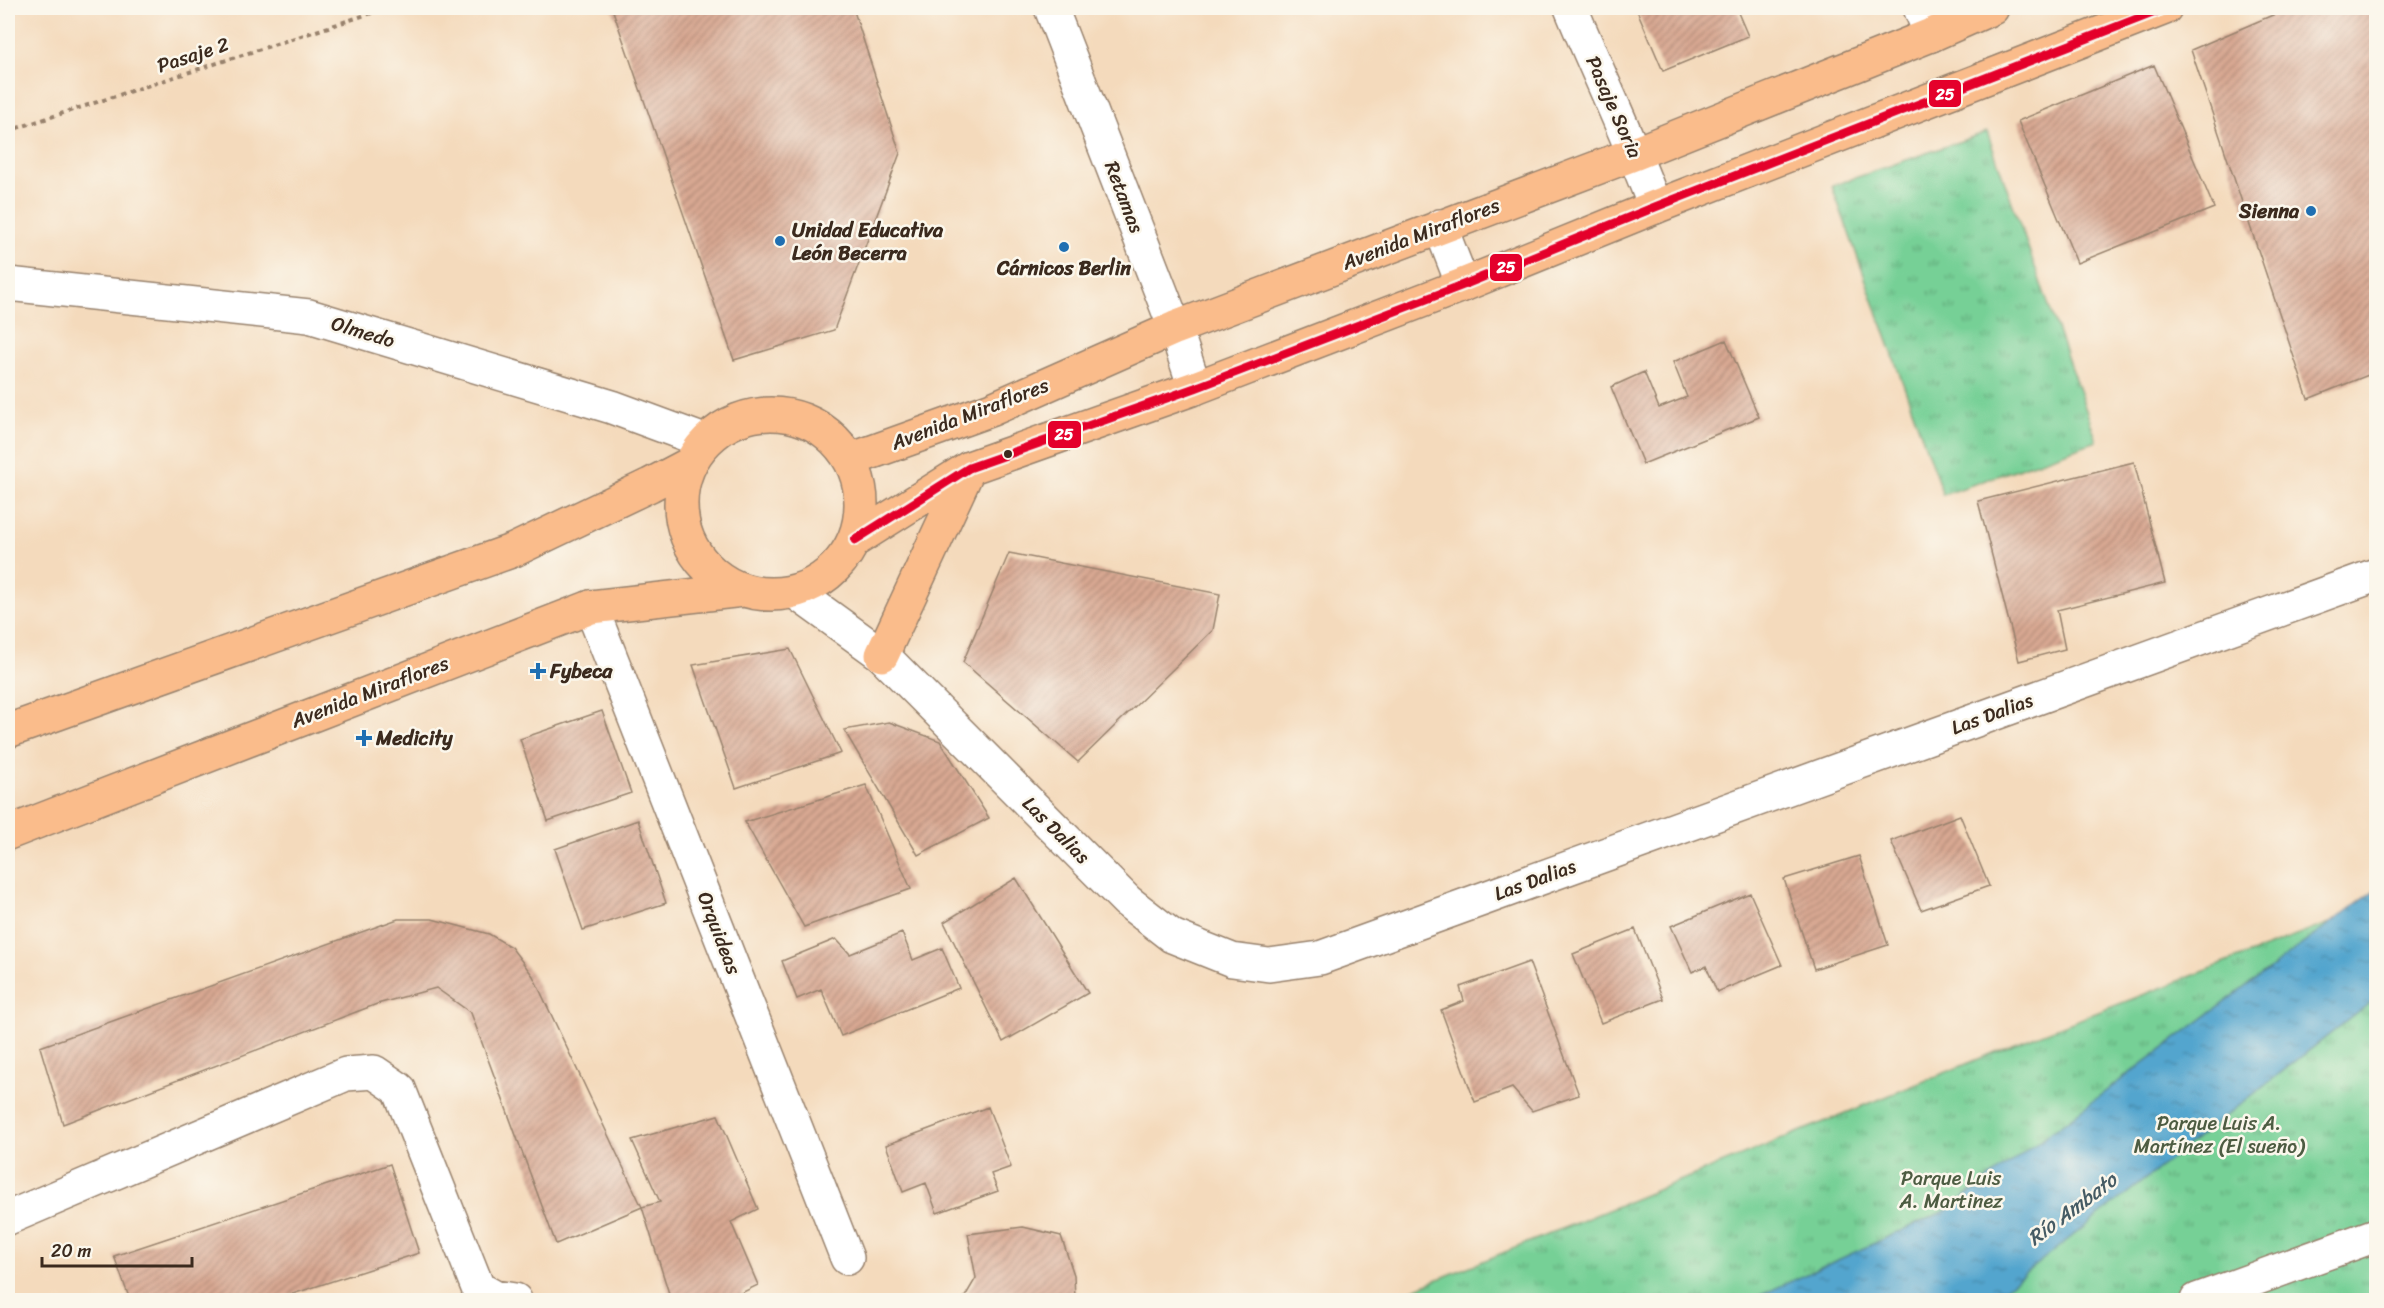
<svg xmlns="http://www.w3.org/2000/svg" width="2384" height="1308" font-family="Sriracha,sans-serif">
  <defs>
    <pattern id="park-tufts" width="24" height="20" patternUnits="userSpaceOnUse" patternTransform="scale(1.5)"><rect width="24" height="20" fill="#76d096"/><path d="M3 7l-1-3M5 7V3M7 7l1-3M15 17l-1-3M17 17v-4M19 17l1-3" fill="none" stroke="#62a97a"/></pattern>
    <pattern id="water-ripples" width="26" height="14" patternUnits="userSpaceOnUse" patternTransform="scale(1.5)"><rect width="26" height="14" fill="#53a5ce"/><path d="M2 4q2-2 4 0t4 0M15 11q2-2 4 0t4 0" fill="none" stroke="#4687a7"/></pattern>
    <pattern id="building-hatch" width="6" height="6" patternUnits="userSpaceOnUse" patternTransform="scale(1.5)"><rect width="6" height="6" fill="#d8a892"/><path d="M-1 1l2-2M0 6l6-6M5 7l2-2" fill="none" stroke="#b08977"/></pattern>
  </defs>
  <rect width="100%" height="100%" fill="#fbf7ec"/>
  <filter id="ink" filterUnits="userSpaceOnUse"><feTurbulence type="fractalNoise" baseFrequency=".0167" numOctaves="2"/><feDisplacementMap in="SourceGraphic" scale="12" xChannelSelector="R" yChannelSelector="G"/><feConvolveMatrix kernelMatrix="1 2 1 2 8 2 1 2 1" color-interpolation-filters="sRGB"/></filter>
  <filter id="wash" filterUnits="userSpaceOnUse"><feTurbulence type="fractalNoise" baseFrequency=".008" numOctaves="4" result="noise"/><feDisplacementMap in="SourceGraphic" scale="24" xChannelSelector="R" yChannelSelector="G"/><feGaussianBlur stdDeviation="1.35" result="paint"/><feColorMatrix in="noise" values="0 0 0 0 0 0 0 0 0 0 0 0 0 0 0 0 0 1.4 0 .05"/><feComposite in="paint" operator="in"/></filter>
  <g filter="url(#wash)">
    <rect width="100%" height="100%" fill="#f4dabc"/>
    <!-- park -->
    <path fill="url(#park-tufts)" stroke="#587d5a" stroke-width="1.5" d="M 1987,132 L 2097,441 L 1943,495 L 1832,186 Z
      M 2376,905 L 2376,1300 L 1387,1300 L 2013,1045 Z"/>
    <!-- water -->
    <path fill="url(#water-ripples)" stroke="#476876" stroke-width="1.5" d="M 2376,889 L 2376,998 L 2005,1289 L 1981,1300 L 1750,1300 L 1947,1210 Z"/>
    <g id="blocks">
      <!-- building -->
      <path fill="url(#building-hatch)" d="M 612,8 L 853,8 L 900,153 L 834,330 L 734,360 Z
        M 1636,8 L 1736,8 L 1748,36 L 1663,71 Z
        M 2289,8 L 2376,8 L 2376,372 L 2308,399 L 2191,50 Z
        M 2154,65 L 2214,208 L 2077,263 L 2018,121 Z
        M 1726,340 L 1759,417 L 1643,464 L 1611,387 L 1644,372 L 1659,408 L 1687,397 L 1673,362 Z
        M 2134,462 L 2165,583 L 2057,610 L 2065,649 L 2019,661 L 1978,501 Z
        M 1009,553 L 1220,594 L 1213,630 L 1078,762 L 963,662 Z
        M 790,649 L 841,753 L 736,788 L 693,665 Z
        M 602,711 L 631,793 L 548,821 L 520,739 Z
        M 889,722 L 940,741 L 989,818 L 918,855 L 844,730 Z
        M 866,785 L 911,889 L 804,927 L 745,822 Z
        M 1960,815 L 1989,886 L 1921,910 L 1891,841 Z
        M 638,820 L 666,903 L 583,930 L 555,849 Z
        M 1859,856 L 1888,945 L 1814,969 L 1784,879 Z
        M 1016,878 L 1088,993 L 1003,1042 L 944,922 Z
        M 1750,893 L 1782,965 L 1717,992 L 1706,966 L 1692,972 L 1671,926 Z
        M 398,919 L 432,919 L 489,934 L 511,947 L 533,976 L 642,1207 L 556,1244 L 471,1013 L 436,988 L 377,1004 L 63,1124 L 40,1047 Z
        M 1635,929 L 1663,999 L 1601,1023 L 1573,954 Z
        M 902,933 L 913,960 L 942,948 L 959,988 L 841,1036 L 821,989 L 797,999 L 782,961 L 836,939 L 850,954 Z
        M 1529,962 L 1579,1095 L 1532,1111 L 1512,1088 L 1475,1102 L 1441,1010 L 1464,1001 L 1460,987 Z
        M 988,1107 L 1011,1167 L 991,1174 L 998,1191 L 937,1213 L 926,1183 L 903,1192 L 886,1145 Z
        M 718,1115 L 758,1209 L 731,1222 L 758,1285 L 741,1293 L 744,1300 L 671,1300 L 642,1207 L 660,1202 L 632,1140 Z
        M 390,1164 L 419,1253 L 274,1300 L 130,1300 L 114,1256 Z
        M 1023,1227 L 1061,1236 L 1074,1275 L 1075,1300 L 963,1300 L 976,1278 L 968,1234 Z"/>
    </g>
  </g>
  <g filter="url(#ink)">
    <use href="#blocks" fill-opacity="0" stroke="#98826d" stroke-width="1.5"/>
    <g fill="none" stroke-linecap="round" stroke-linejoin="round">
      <defs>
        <path id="minor" d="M 1051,8 L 1175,328 L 1195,388
          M 1571,8 C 1598,74 1630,139 1655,207
          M 1920,8 L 1931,35
          M 1440,226 L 1463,285
          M 8,284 L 309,316 L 612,407 L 704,441
          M 795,592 L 882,655 L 1127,901 L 1172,936 L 1232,960 L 1269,965 L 1320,958 L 2376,575
          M 591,607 L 847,1258
          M 8,1218 L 346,1074 L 374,1072 L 399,1089 L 478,1288 L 494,1297 L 515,1300
          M 2197,1300 L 2376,1235"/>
        <path id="major" d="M681 504a90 90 0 1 1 180 0a90 90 0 1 1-180 0Z
          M 850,460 L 992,409 L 1175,328 L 1636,153 L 1931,35 L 1992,8
          M 855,540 L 969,468 L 1195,388 L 1463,285 L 1655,207 L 2165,8
          M 882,655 L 969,468
          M 8,731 L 514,550 L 650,485 L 688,465
          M 8,833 L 591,607 L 743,590"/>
      </defs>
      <!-- minor casing -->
      <use href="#minor" stroke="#98826d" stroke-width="36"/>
      <!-- major casing -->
      <use href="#major" stroke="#98826d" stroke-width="36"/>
      <!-- path -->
      <path stroke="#98826d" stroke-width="4" stroke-dasharray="4.5 4.5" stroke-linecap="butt" d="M 8,131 L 387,8"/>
      <!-- minor -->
      <use href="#minor" stroke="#fff" stroke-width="33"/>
      <!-- major -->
      <use href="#major" stroke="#fabc8b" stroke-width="33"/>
      <defs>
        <path id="bus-1" d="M 855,540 L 969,468 L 1195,388 L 1463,285 L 1655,207 L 2165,8"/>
      </defs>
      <!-- bus-1 casing -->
      <use href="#bus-1" stroke="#fbf7ec" stroke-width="14"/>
      <!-- bus-1 -->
      <use href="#bus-1" stroke="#e4002b" stroke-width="9"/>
    </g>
  </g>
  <!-- markers -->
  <g fill="#1f6fb2" stroke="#fbf7ec" stroke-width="2">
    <circle cx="2311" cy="211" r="6"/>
    <circle cx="780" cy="241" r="6"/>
    <circle cx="1064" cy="247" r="6"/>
    <path d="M535 662h6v6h6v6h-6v6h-6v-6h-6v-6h6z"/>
    <path d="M361 729h6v6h6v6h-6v6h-6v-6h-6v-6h6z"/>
  </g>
  <circle fill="#3b2a1e" stroke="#fbf7ec" stroke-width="2" cx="1008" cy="454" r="5"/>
  <g text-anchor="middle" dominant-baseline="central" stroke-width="5" stroke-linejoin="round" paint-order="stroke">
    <!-- street labels -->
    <g font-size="20" fill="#3b2a1e" stroke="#fbf7ec">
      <text transform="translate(193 55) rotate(-18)">Pasaje 2</text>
      <text transform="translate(1614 107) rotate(66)">Pasaje Soria</text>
      <text transform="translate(1124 197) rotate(69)">Retamas</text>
      <text transform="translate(1421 234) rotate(-21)">Avenida Miraflores</text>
      <text transform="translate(363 332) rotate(17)">Olmedo</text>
      <text transform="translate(970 414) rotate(-21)">Avenida Miraflores</text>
      <text transform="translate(370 692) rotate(-21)">Avenida Miraflores</text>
      <text transform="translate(1992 714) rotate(-20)">Las Dalias</text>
      <text transform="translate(1056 830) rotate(45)">Las Dalias</text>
      <text transform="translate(1535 880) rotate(-20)">Las Dalias</text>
      <text transform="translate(719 933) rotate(69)">Orquideas</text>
    </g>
    <!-- poi labels -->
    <g font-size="20" font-weight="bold" fill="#3b2a1e" stroke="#fbf7ec" text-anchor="start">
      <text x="2299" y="211" text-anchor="end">Sienna</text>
      <text x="792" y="230">Unidad Educativa<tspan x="792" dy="23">León Becerra</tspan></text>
      <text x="1064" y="268" text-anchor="middle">Cárnicos Berlin</text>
      <text x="550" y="671">Fybeca</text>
      <text x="376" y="738">Medicity</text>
    </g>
    <!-- park labels -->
    <g font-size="20" fill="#4d5c42" stroke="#fbf7ec">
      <text x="2219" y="1123">Parque Luis A.<tspan x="2219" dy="23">Martínez (El sueño)</tspan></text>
      <text x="1951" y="1178">Parque Luis<tspan x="1951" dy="23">A. Martinez</tspan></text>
    </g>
    <!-- water labels -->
    <g font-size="21" font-style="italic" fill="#455b64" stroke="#fbf7ec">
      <text transform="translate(2072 1209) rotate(-37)">Río Ambato</text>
    </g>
  </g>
  <g stroke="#fbf7ec" stroke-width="2">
    <rect x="1928" y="79" width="34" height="29" rx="6" fill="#e4002b"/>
    <rect x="1489" y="253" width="34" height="29" rx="6" fill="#e4002b"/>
    <rect x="1047" y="420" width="35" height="29" rx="6" fill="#e4002b"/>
  </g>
  <g font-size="16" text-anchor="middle" font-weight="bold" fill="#fff">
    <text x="1945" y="100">25</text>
    <text x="1506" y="273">25</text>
    <text x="1064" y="440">25</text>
  </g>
  <!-- margin -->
  <rect width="2384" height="1308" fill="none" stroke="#fbf7ec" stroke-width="30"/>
  <!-- scale -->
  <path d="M42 1257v9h150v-9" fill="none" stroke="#3b2a1e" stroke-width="3"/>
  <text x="51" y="1257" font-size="18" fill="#3b2a1e" stroke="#fbf7ec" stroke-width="4.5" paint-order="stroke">20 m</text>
</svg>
